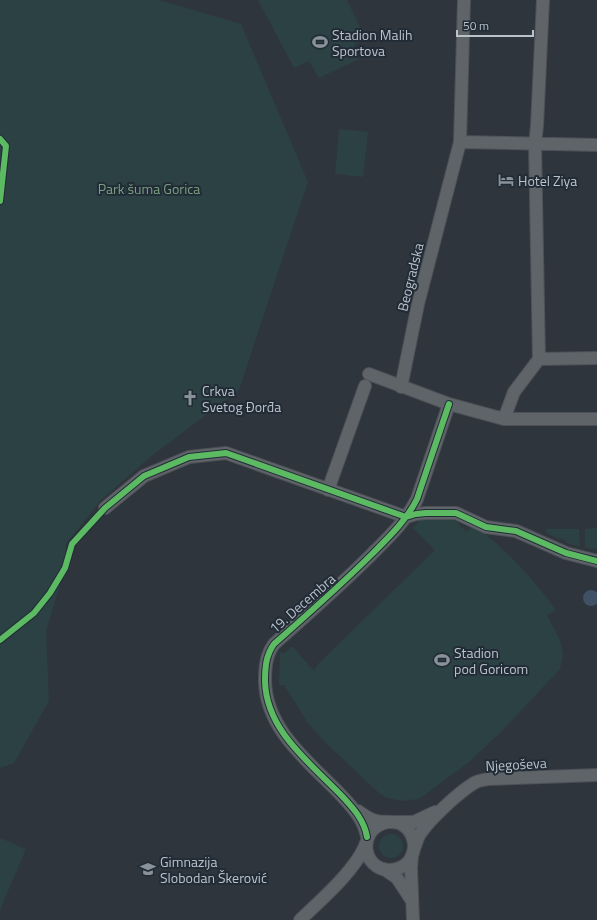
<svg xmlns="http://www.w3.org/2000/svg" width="597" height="920" font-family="'Titillium Web',sans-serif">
  <rect width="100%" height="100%" fill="#2f353c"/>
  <!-- green -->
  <path fill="#2c4143" d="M 0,0 L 159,0 L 241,24 L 308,182 L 239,390 L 149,458 L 101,500 L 66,544 L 65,568 L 46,631 L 49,701 L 14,763 L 0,768 Z
    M 258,0 L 347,0 L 365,38 L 354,45 L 359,59 L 319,78 L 309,61 L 294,68 Z
    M 339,129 L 368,132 L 363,177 L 335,174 Z
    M 423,517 L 454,517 L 460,526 L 467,532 L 473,525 C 507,550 531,576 556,610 L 547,615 L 560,640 L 563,654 L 560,669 L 502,731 L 469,762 L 419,799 L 402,801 L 387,798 L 379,793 L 327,744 L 308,723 L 284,685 L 279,685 L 280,653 L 284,653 L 292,646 L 314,671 L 318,664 L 435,550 L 413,528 Z
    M 597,528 L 597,549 L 585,548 L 585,529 Z
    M 546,529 L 579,529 L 580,547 L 567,543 L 566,541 L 560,538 L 559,539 L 546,533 Z
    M379 846a12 12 0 1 1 24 0a12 12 0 1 1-24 0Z
    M 0,838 L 26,849 L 0,910 Z"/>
  <!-- water -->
  <path fill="#3e5165" d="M583 598a8 8 0 1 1 16 0a8 8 0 1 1-16 0Z"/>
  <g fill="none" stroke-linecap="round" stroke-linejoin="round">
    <defs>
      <path id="street" d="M 460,142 L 597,145
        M 539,359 L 535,144 L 537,126 L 543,0
        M 539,359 L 597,358
        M 369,374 L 449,404 L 504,419 L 597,419
        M 401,387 L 418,304 L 460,142 L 464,0
        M 504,419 L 514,392 L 539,359
        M 328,490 L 365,386
        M 105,508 L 144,476 L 189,457 L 226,453 L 406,517 L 416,514 L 426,513 L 456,513 L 486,527 L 516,531 L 566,553 L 597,561
        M 358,811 C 364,815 369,820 377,821 C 385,823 393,820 401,824 C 420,834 418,864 396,869 C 364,877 353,829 388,822
        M 396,822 L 414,822 L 435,812
        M 367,837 C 364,819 352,807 340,794 C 309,762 266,730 265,681 C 265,667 266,655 274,644 C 308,614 341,585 372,554 C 389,537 406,521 417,499 L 449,404
        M 414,849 C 416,844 417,839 420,834 C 430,819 458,793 474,783 C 479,780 484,780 489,779 L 597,775
        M 412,855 L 411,868 L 413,920
        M 384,869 L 397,878 L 412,901
        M 300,920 C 320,901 357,869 366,843"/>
    </defs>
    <!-- street casing -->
    <use href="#street" stroke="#4d5157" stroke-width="14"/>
    <!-- street -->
    <use href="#street" stroke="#5f6469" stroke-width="12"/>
    <defs>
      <path id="cycleway" d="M 0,139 L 6,146 L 0,201
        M 0,640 L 34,613 L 50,593 L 65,568 L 72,544 L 105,508 L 144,476 L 189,457 L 226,453 L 406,517 L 416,514 L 426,513 L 456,513 L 486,527 L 516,531 L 566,553 L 597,561
        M 367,837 C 364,819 352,807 340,794 C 309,762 266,730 265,681 C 265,667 266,655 274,644 C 308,614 341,585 372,554 C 389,537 406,521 417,499 L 449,404"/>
    </defs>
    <!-- cycleway casing -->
    <use href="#cycleway" stroke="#222c37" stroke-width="8"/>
    <!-- cycleway -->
    <use href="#cycleway" stroke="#5cba63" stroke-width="6"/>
  </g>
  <!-- icons -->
  <defs>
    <symbol id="stadium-bare" viewBox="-9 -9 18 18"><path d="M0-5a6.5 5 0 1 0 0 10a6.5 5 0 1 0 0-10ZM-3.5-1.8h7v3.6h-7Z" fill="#899199" stroke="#222c37" stroke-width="2.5" paint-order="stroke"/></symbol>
    <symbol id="hotel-bare" viewBox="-9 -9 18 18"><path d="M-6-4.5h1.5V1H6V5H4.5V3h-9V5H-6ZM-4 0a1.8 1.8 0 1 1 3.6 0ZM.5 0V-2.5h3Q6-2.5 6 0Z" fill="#899199" stroke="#222c37" stroke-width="2.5" paint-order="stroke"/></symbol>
    <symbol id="church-bare" viewBox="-9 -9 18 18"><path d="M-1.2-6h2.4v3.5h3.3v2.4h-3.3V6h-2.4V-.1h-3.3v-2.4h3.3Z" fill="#899199" stroke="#222c37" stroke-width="2.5" paint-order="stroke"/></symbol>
    <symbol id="school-bare" viewBox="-9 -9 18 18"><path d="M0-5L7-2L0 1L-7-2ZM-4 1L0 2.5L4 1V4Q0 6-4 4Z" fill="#899199" stroke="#222c37" stroke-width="2.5" paint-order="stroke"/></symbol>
  </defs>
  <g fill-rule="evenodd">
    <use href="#stadium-bare" x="309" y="31" width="22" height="22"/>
    <use href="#hotel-bare" x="495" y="169" width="22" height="22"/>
    <use href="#church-bare" x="179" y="387" width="22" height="22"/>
    <use href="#stadium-bare" x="431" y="649" width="22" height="22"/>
    <use href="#school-bare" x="137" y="858" width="22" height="22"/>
  </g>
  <g text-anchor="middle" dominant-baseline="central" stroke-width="4" stroke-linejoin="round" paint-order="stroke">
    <!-- poi labels -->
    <g font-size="14" fill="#bac2cb" stroke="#222c37" text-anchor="start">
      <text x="332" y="34">Stadion Malih<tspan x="332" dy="16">Sportova</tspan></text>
      <text x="518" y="180">Hotel Ziya</text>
      <text x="202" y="390">Crkva<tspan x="202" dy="16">Svetog Đorđa</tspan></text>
      <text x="454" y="652">Stadion<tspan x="454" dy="16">pod Goricom</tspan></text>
      <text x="160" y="861">Gimnazija<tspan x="160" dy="16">Slobodan Škerović</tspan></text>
    </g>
    <!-- park labels -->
    <g font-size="14" fill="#7a9f81" stroke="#222c37">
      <text x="149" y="188">Park šuma Gorica</text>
    </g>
    <!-- street labels -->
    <g font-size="14" fill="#bac2cb" stroke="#222c37">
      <text transform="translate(410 277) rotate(-76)">Beogradska</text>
      <text transform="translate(302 603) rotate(-41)">19. Decembra</text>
      <text transform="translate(516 764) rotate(-3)">Njegoševa</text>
    </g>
  </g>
  <!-- scale -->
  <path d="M457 30v6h76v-6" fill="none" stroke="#bac2cb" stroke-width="2"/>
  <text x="463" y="30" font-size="12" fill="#bac2cb" stroke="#222c37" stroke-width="3" paint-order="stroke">50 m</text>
</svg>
